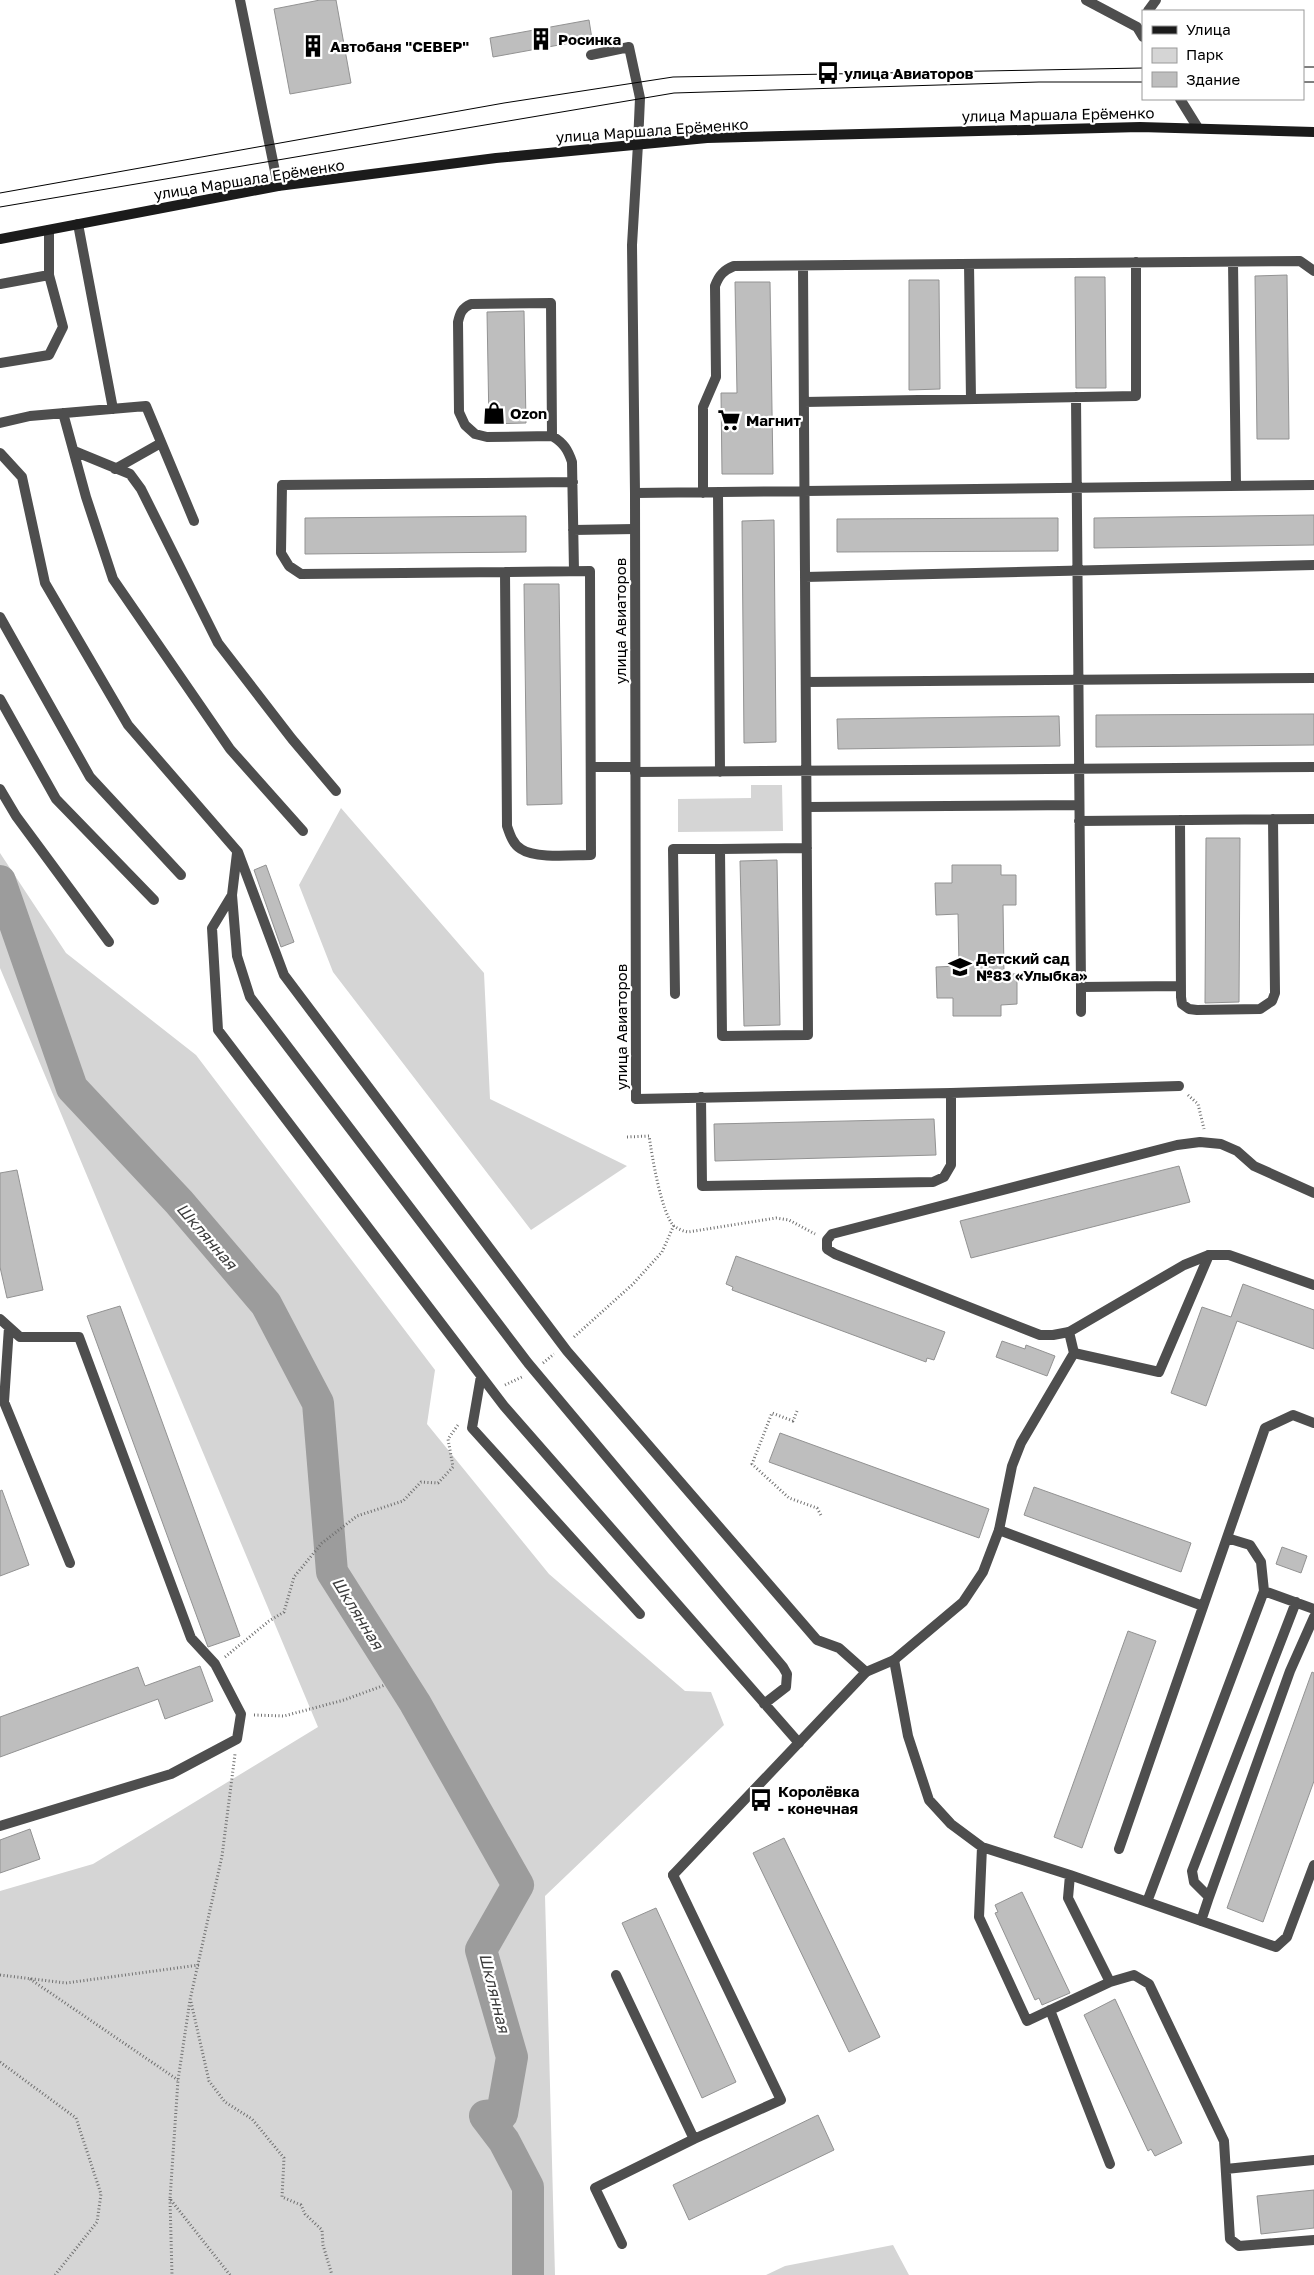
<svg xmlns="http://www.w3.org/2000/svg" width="1314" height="2275" font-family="'Golos Text',sans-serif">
  <rect width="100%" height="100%" fill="#fff"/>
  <!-- green -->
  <path fill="#d5d5d5" d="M 751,785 L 782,785 L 783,831 L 678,832 L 678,799 L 751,798 Z
    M 341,808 L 484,973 L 490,1099 L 627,1166 L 531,1230 L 333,972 L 299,885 Z
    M 0,853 L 66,953 L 196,1055 L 435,1370 L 427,1424 L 549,1574 L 685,1691 L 711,1692 L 724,1725 L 545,1896 L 555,2275 L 0,2275 L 0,1891 L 93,1864 L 318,1727 L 0,968 Z
    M 893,2245 L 909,2275 L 766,2275 L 785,2266 Z"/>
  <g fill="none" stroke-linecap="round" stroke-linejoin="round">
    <!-- river -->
    <path stroke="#9c9c9c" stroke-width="32" d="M 0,881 L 72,1088 L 179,1202 L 266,1304 L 318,1403 L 332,1572 L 415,1703 L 518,1885 L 481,1950 L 512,2057 L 502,2114 L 485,2116 L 504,2141 L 528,2187 L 528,2275"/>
  </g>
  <!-- building -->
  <path fill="#bebebe" stroke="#929292" d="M 320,0 L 336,0 L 351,83 L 290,94 L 274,9 Z
    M 589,20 L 592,39 L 493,57 L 490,38 Z
    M 1287,275 L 1289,439 L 1257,439 L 1255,276 Z
    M 1075,277 L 1105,277 L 1106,388 L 1076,388 Z
    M 909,280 L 939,280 L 940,389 L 909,390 Z
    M 735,282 L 770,282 L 773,474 L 722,474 L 721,393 L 737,393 Z
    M 524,311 L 526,423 L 489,424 L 487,312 Z
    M 1314,515 L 1314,545 L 1094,548 L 1094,518 Z
    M 526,516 L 526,552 L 305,554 L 305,518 Z
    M 1058,518 L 1058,551 L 837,552 L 837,519 Z
    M 774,520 L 776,742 L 744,743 L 742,521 Z
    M 524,584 L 559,584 L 562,804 L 527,805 Z
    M 1314,714 L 1314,745 L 1096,747 L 1096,715 Z
    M 1059,716 L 1060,746 L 838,749 L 837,719 Z
    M 1206,838 L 1240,838 L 1239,1002 L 1205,1003 Z
    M 777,860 L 780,1025 L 744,1026 L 740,861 Z
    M 266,865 L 294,942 L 281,947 L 254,870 Z
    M 952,865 L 1001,865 L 1001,875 L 1016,875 L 1016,905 L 1003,905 L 1004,974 L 1017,974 L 1017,1004 L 1001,1005 L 1001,1016 L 953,1016 L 953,998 L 937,998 L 936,967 L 959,966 L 958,914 L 936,915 L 935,883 L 952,883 Z
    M 934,1119 L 936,1155 L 715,1161 L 714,1124 Z
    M 1179,1166 L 1190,1202 L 971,1258 L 960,1221 Z
    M 17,1170 L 43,1290 L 7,1298 L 0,1267 L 0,1173 Z
    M 736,1256 L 945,1332 L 934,1360 L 927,1358 L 926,1362 L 732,1290 L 733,1287 L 726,1284 Z
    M 1243,1284 L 1314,1310 L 1314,1349 L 1237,1321 L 1206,1406 L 1171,1393 L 1202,1307 L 1231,1317 Z
    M 120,1306 L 240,1636 L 208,1647 L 87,1316 Z
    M 1002,1341 L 1025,1349 L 1026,1345 L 1055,1356 L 1047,1376 L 996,1357 Z
    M 780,1433 L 989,1509 L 979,1538 L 769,1462 Z
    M 1034,1487 L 1191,1543 L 1181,1572 L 1024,1515 Z
    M 2,1490 L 29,1565 L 0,1576 L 0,1491 Z
    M 1282,1547 L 1307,1556 L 1301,1573 L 1276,1564 Z
    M 1128,1631 L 1156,1641 L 1082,1848 L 1054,1837 Z
    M 200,1666 L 213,1701 L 165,1719 L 158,1699 L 0,1757 L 0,1717 L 138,1667 L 145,1686 Z
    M 1312,1672 L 1314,1673 L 1314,1781 L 1263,1922 L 1227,1908 Z
    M 30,1829 L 40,1859 L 0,1873 L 0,1840 Z
    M 784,1838 L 880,2037 L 849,2052 L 753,1853 Z
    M 1022,1892 L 1070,1993 L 1042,2005 L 1039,1998 L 1035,2000 L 995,1913 L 998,1912 L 995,1905 Z
    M 656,1908 L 736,2082 L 702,2098 L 622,1923 Z
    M 1115,1999 L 1182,2143 L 1155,2156 L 1151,2149 L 1148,2151 L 1084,2015 Z
    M 818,2115 L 834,2150 L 689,2220 L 673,2185 Z
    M 1314,2190 L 1314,2228 L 1261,2234 L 1257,2196 Z"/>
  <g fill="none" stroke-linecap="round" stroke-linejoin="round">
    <!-- path -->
    <path stroke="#707070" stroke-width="3" stroke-dasharray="1 2.5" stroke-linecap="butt" d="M 1188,1095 L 1198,1104 L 1204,1129
      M 627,1137 L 649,1136 C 652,1155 661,1213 674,1226 C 678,1229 683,1231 688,1232 L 776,1218 L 789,1220 L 815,1234
      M 574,1337 L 633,1284 L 662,1252 L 674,1225
      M 543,1363 L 554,1354
      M 505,1385 L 524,1376
      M 797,1411 L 793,1421 L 772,1413 L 752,1464 L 789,1498 L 817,1508 L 822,1517
      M 225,1657 L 269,1621 L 284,1612 L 294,1577 L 322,1543 L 357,1516 L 403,1501 L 421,1482 L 438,1483 L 453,1467 L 448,1439 L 458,1425
      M 254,1715 L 284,1716 L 344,1700 L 385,1685
      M 0,1975 L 66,1983 L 199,1965
      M 30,1979 L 178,2080
      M 191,2002 L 209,2081 L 225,2102 L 252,2119 L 284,2158 L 282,2197 L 301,2205 L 305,2214 L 322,2230 L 323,2245 L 332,2275
      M 0,2062 L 76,2118 L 101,2194 L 97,2222 L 55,2275
      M 170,2199 L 172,2275
      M 230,2275 L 170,2199 L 178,2080 L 190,2000 L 222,1856 L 235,1754"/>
    <!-- lane -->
    <path stroke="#4e4e4e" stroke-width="10" d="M 240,0 L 278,186
      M 1086,0 L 1137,27 L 1143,37
      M 1148,11 L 1156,0
      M 591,55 L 629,47 L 640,98 L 638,144
      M 1180,99 L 1198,128
      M 78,224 L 113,409
      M 1233,262 L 1236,486
      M 969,264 L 971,399
      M 803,266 C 805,522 806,779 808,1035 L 722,1036 L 720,849 L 807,848
      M 0,284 L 49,275
      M 0,363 L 49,355 L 63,327 L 49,275 L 49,230
      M 1076,397 L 1081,987 L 1181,986
      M 804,402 L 1136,396 L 1136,262
      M 63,413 L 86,497 L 113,579 L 230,749 L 303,831
      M 0,423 L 30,416 L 146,406 L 194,521
      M 552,436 L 487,437 L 475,434 L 465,425 L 459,412 L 458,322 C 460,313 462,308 471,304 L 551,303 L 552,436 C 564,443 568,450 572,462 L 574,571
      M 74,451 L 130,474 L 141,489 L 218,643 L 292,739 L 336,791
      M 0,453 L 22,477 L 45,583 L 128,725 L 238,852 L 284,975 L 567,1351 L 817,1640 L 839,1648 L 866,1672
      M 115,469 L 161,443
      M 718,492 L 720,772
      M 635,493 L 1314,485
      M 703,493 L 703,407 L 716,377 L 715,286 C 719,275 724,270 734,266 L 1300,261 L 1314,271
      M 573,530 L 635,529
      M 590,571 L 591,855 C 574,855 535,859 521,849 C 513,844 510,835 507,826 L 505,572 Z
      M 505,572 L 301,574 L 289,566 L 281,553 L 282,485 L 573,482
      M 805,577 L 1314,565
      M 0,617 L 90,777 L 181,875
      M 806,682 L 1314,678
      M 0,699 L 56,799 L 154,900
      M 591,767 L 634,767
      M 635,772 L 1314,767
      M 0,789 L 16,816 L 109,942
      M 807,807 L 1079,805
      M 1180,820 L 1181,997 L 1182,1004 L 1189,1009 L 1197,1010 L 1260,1009 L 1272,1001 L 1275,993 L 1273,819
      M 1079,821 L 1314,819
      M 237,853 L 232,895 L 237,956 L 250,997 L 528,1363 L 783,1667 L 787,1674 L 786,1687 L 764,1704
      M 232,895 L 212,928 L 218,1030 L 504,1406 L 799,1743
      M 675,994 L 673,849 L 720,849
      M 1081,1012 L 1081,987
      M 701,1097 L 702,1186 L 933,1182 L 944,1177 L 951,1165 L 951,1093
      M 636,1099 L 951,1093 L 1179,1086
      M 0,1319 L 20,1337 L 79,1337 L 191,1638 L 215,1664 L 241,1714 L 237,1739 L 171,1774 L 0,1826
      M 9,1327 L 4,1402 L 70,1563
      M 1069,1332 L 1053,1335 L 1040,1335 L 835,1254 L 827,1249 L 827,1240 L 832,1234 L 1177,1145 L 1200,1142 L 1221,1144 L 1237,1151 L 1254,1166 L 1314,1193
      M 1074,1353 L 1159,1372 L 1209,1255
      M 481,1376 L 472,1428 L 640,1614
      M 999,1530 L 1203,1606
      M 1264,1591 L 1314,1609
      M 894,1660 L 908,1736 L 929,1800 L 951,1824 L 982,1847 L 1070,1875
      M 982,1847 L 979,1917 L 1027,2021 L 1110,1982
      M 1119,1849 L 1265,1428 L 1293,1415 L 1314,1423
      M 1314,1865 L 1287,1937 L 1276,1947 L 1070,1875 L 1068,1898 L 1110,1982 L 1134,1975 L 1149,1984 L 1224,2141 L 1230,2239 L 1239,2246 L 1314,2240
      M 1209,1897 L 1290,1671 L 1314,1617
      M 1147,1902 L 1264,1591 L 1261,1562 L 1250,1545 L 1227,1538
      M 1201,1921 L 1209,1897 L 1194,1882 L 1192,1871 L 1296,1602
      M 616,1975 L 694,2139 L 781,2100 L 673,1875
      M 1050,2010 L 1110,2164
      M 1226,2169 L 1314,2160
      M 622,2244 L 595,2188 L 694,2139"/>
    <!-- street -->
    <path stroke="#4e4e4e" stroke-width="10" d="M 636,1099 L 635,493 L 632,245 L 638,144
      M 673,1875 L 866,1672 L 894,1660 L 963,1602 L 983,1572 L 999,1530 L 1012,1466 L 1021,1443 L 1074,1353 L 1069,1332 L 1184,1265 L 1209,1255 L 1229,1255 L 1314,1285"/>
    <!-- secondary -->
    <path stroke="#1b1b1b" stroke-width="10" d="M 0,239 L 278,186 L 496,158 L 707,138 L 1140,127 L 1314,132"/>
    <!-- tram -->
    <path stroke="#000" stroke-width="1" d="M 1303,67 L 1314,67
      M 1303,82 L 1314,82
      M 0,193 L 504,103 L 673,77 L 1143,68
      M 0,207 L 674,93 L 1039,82 L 1143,82"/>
  </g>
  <!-- icons -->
  <defs>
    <symbol id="building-bare" viewBox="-9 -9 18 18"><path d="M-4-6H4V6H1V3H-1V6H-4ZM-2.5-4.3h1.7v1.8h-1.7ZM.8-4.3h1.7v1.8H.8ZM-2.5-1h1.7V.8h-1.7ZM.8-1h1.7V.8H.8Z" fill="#000" stroke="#fff" stroke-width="2.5" paint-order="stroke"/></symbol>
    <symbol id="bus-bare" viewBox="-9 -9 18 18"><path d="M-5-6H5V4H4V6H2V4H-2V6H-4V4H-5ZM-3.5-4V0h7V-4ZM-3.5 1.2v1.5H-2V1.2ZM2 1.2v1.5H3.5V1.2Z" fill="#000" stroke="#fff" stroke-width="2.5" paint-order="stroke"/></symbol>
    <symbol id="shop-bare" viewBox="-9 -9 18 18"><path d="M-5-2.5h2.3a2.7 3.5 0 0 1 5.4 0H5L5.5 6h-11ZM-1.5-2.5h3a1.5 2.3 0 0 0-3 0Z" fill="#000" stroke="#fff" stroke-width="2.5" paint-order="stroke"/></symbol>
    <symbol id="supermarket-bare" viewBox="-9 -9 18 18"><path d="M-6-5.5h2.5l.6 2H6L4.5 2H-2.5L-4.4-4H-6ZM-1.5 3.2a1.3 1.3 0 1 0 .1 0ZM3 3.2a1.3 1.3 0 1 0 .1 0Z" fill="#000" stroke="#fff" stroke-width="2.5" paint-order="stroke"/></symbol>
    <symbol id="school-bare" viewBox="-9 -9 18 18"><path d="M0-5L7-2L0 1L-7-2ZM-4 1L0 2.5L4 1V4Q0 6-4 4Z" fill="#000" stroke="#fff" stroke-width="2.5" paint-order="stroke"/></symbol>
  </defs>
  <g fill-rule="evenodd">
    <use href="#building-bare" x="525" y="23" width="32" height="32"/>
    <use href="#building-bare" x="297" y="30" width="32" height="32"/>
    <use href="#bus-bare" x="812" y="57" width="32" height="32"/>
    <use href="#shop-bare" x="478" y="397" width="32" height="32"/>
    <use href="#supermarket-bare" x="713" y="404" width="32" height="32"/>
    <use href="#school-bare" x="944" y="951" width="32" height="32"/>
    <use href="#bus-bare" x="745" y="1784" width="32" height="32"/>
  </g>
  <g text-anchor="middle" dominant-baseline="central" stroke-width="4.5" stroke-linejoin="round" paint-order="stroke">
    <!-- poi labels -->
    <g font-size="15" font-weight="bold" fill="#000" stroke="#fff" text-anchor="start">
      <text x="558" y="39">Росинка</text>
      <text x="330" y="46">Автобаня "СЕВЕР"</text>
      <text x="844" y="73">улица Авиаторов</text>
      <text x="510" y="413">Ozon</text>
      <text x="746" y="420">Магнит</text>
      <text x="976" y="958">Детский сад<tspan x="976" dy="17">№83 «Улыбка»</tspan></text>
      <text x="778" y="1791">Королёвка<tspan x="778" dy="17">- конечная</tspan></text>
    </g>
    <!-- street labels -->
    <g font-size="15" fill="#000" stroke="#fff">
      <text transform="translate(1058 114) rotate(-1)">улица Маршала Ерёменко</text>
      <text transform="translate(652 130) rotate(-4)">улица Маршала Ерёменко</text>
      <text transform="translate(249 179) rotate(-9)">улица Маршала Ерёменко</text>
      <text transform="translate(620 621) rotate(-90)">улица Авиаторов</text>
      <text transform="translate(621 1027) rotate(-90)">улица Авиаторов</text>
    </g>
    <!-- water labels -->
    <g font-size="16" font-style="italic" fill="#3d3d3d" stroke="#fff">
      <text transform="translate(207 1236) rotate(49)">Шклянная</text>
      <text transform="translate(358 1613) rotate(58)">Шклянная</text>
      <text transform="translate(495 1993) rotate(76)">Шклянная</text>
    </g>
  </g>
  <!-- legend -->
  <rect x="1142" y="10" width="162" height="90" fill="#ffffff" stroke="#999999"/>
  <rect x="1152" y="26" width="25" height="8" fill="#1b1b1b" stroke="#999999"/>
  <text x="1186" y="35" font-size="15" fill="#000000">Улица</text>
  <rect x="1152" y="48" width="25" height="15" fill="#d5d5d5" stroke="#999999"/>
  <text x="1186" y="60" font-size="15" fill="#000000">Парк</text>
  <rect x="1152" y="72" width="25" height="15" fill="#bebebe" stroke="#999999"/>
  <text x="1186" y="85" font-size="15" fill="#000000">Здание</text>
</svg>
